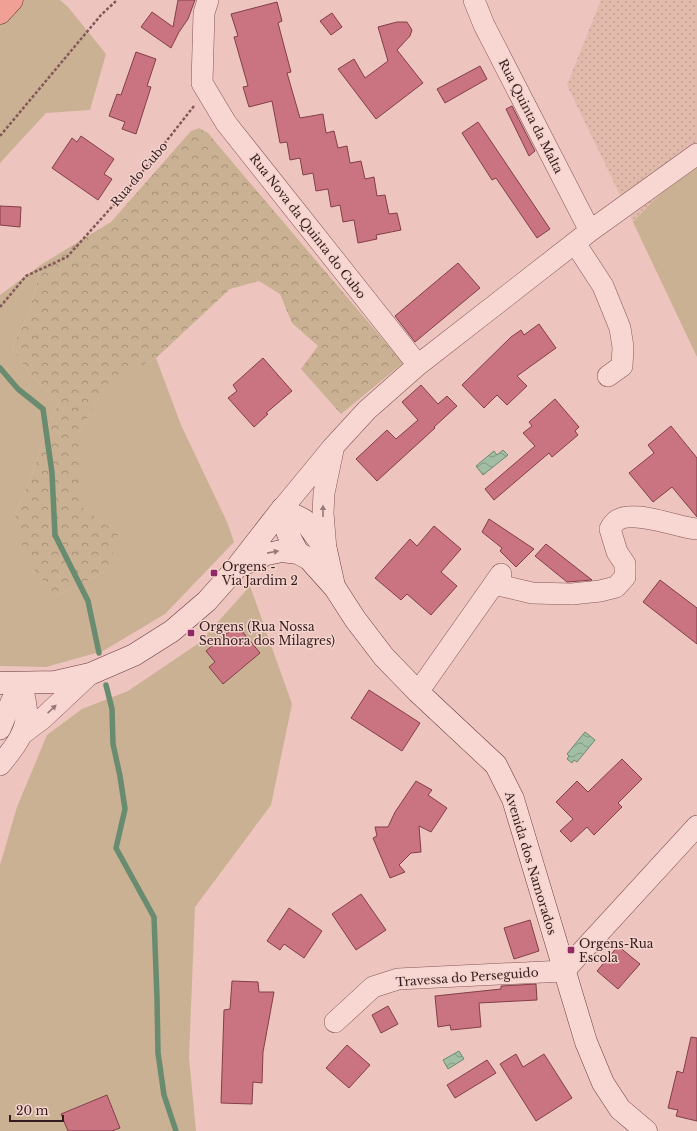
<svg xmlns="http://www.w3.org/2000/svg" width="697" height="1131" font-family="'Libre Baskerville',serif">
  <defs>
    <pattern id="farmland-dots" width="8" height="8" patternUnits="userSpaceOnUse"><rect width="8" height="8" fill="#e2baac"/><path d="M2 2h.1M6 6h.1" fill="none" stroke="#c29f94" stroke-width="1.8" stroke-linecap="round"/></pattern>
    <pattern id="forest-crowns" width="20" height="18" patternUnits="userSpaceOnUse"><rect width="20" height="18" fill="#cab193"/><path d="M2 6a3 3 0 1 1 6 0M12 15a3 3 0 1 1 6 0" fill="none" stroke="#a58f77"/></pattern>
    <pattern id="water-waves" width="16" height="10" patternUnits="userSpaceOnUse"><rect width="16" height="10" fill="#a1bea5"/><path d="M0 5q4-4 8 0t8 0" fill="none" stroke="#849a86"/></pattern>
  </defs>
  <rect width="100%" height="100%" fill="#edc4be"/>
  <!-- farmland -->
  <path fill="url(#farmland-dots)" d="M 601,0 L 697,0 L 697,167 L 661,194 L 633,222 L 567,85 Z"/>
  <!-- grass -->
  <path fill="#cab193" d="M 0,0 L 60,0 L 68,7 L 106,54 L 90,110 L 46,113 L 0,163 Z
    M 697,167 L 697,357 L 633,222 L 660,194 Z
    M 42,264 L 29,313 L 12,347 L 29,374 L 60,401 L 48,426 L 32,475 L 15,514 L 55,597 L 108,570 L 79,505 L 79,432 L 107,383 L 156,358 L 181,425 L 227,522 L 234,542 L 165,614 L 103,651 L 46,667 L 0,666 L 0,295 Z
    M 250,586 L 292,704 L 271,805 L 195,907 L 189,1058 L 196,1131 L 0,1131 L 0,865 L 17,807 L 47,735 L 82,709 L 128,691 L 199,643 Z"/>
  <!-- forest -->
  <path fill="url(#forest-crowns)" d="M 199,128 L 208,133 L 217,144 L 403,363 L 341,414 L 301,369 L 318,346 L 292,323 L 280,294 L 259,281 L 230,289 L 156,358 L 107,384 L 79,432 L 79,505 L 118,534 L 108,570 L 55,597 L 25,557 L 15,514 L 32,475 L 48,426 L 60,401 L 29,374 L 12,347 L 29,313 L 42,264 L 111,222 L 191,131 Z"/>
  <!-- water -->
  <path fill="url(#water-waves)" stroke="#698b6f" d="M 503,450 L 508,455 L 483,475 L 476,466 L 494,451 L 497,455 Z
    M 585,732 L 595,740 L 577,762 L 574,760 L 572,763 L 567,759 L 569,756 L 567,754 Z
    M 459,1051 L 464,1059 L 448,1069 L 443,1060 Z"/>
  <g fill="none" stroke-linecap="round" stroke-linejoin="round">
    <!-- stream -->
    <path stroke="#698b6f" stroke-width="5.5" d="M 0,368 L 18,389 L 43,409 L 52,473 L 55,535 L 88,601 L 99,653
      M 106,685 L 112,709 L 113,744 L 120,776 L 125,809 L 116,848 L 154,917 L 157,998 L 158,1053 L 164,1095 L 176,1131"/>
  </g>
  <!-- building -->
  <path fill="#ca7481" stroke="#833e49" d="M 178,0 L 195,0 L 188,19 L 179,32 L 171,48 L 141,27 L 152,12 L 173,27 Z
    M 277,2 L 282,21 L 278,23 L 291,72 L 287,73 L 300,118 L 323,114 L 326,133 L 334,131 L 338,148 L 347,146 L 350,163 L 361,161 L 365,179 L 374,177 L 377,196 L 385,195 L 389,214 L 397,213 L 401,230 L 376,235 L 377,239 L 358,243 L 354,220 L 343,222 L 340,205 L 331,207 L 328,189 L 316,191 L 313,173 L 303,175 L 300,158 L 290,160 L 287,142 L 280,143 L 272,101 L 249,107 L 243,87 L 248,86 L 234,37 L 238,36 L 231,14 Z
    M 332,13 L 342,27 L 331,35 L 320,21 Z
    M 397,22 L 407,22 L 412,30 L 410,36 L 397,50 L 423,83 L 376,119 L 338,69 L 354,59 L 365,78 L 388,61 L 378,27 Z
    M 136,52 L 156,59 L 147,86 L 151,87 L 136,134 L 122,129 L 125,122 L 109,116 L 117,94 L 121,95 Z
    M 480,66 L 487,79 L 445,103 L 437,89 Z
    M 512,106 L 535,151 L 529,156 L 506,109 Z
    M 478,122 L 550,229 L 537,238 L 496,178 L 492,180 L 462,133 Z
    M 81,136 L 114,159 L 104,174 L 112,179 L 98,200 L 52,168 L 72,138 L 77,142 Z
    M 0,206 L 21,207 L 20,227 L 0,225 Z
    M 458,263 L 480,288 L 415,342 L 395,316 Z
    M 539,324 L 556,348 L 517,376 L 527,386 L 507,405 L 497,395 L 484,408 L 462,385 L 511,337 L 521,330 L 524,335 Z
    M 263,358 L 292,391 L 266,413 L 268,414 L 254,427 L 228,398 L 237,391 L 233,385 Z
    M 421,385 L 438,404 L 447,396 L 457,406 L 434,427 L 435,428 L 377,481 L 356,459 L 387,430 L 396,439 L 418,420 L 402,402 Z
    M 555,399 L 579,427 L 575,431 L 578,435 L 552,457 L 549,453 L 494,500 L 485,489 L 535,446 L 523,433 L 532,426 L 529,422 Z
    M 671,426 L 697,458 L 697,517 L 672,487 L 653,502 L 629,473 L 654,453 L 648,445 Z
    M 489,519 L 534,549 L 516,567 L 500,551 L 502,548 L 482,532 Z
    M 434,526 L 461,549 L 441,572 L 457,586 L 431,615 L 407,594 L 401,600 L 375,578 L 410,539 L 417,546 Z
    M 546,544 L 592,580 L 567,582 L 535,556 Z
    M 660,580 L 697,608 L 697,644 L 643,602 Z
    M 237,625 L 260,653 L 223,684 L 209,667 L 215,662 L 206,651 Z
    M 369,690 L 420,723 L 402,751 L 351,718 Z
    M 622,759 L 642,779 L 618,803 L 622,807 L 594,835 L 587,827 L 571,842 L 560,831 L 573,819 L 556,802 L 577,781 L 588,792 Z
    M 416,781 L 432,790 L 428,795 L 447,808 L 431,832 L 419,826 L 421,852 L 411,853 L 399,865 L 405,872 L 390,878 L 373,838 L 377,836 L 375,827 L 388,827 L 395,812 Z
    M 361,894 L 386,930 L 356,950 L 332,914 Z
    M 289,908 L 322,931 L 304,958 L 284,944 L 280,950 L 267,941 Z
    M 530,920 L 539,951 L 514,959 L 504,928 Z
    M 618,946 L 640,964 L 618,989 L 597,971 Z
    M 232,981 L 258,982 L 259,992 L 274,992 L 263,1052 L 262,1083 L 253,1082 L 252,1104 L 221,1103 L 224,1010 L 230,1009 Z
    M 536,984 L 537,1000 L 479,1003 L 481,1027 L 451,1030 L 450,1025 L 438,1027 L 435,996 L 501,989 L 501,986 Z
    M 388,1006 L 398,1024 L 381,1033 L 372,1015 Z
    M 691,1037 L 697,1038 L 697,1121 L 676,1116 L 678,1110 L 668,1108 L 677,1071 L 683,1073 Z
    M 347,1045 L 370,1065 L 349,1088 L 326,1068 Z
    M 516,1054 L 523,1067 L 544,1054 L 572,1098 L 536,1121 L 500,1064 Z
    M 487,1060 L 496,1073 L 455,1098 L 447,1085 Z
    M 107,1095 L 120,1128 L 112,1131 L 68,1131 L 61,1114 Z"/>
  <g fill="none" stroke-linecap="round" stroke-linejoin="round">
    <defs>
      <path id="street" d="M 208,0 L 204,13 L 202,83 L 226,123 L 418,365
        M 474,0 L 484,25 L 590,231
        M 575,243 L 603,286 L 620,328 L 623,347 L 622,366 L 608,376
        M 282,509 L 333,447 L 367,410 L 418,365 L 590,231 L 697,154
        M 326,550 L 323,513 L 324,493 L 333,450
        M 494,584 L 532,593 L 572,594 L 600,591 L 616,587 L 625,577 L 625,564 L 617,552 L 610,529 C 611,527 613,524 615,522 C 630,507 678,528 697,529
        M 418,692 L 501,574
        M 0,729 L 12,700 L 22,684
        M 22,734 L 42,719 L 90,674
        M 0,765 C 14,748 30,729 26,706 C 25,698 23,691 22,684
        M 335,1022 L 373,987 L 398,979 L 564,971 L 697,826"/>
      <path id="secondary" d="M 282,509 L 304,520 L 326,550 L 334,586
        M 282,509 L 288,534 L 298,553
        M 237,567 L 267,554 L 282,551 L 298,553 L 309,559 L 335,588 L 355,619 L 384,657 L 418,692 L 496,765 L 513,799 L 586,1042 L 603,1083 L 620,1109 L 646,1131
        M 0,683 L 55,682 L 90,674 L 134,655 L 172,631 L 207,601 L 237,567 L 282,509"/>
      <path id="primary" d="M 0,13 L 12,0"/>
    </defs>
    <!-- street casing -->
    <use href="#street" stroke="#845759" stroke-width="22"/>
    <!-- secondary casing -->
    <use href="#secondary" stroke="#663b3e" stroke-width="23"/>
    <!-- primary casing -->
    <use href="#primary" stroke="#522c30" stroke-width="23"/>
    <!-- path -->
    <path stroke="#845759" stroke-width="2.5" stroke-dasharray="3 2" stroke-linecap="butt" d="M 0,136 L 101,15 L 117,0
      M 0,307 L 26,276 L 67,257 L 135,181 L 194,106"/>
    <!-- street -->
    <use href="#street" stroke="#f8d6d1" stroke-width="21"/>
    <!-- secondary -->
    <use href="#secondary" stroke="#f8d6d1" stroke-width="22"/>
    <!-- primary -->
    <use href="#primary" stroke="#f1a095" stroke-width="22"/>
  </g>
  <!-- one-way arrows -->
  <defs><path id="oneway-solid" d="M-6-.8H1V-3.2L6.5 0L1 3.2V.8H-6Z"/></defs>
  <g fill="#967978">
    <use href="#oneway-solid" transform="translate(323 511) rotate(-90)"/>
    <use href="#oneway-solid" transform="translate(273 552) rotate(-11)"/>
    <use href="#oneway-solid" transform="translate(52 709) rotate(-43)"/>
  </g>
  <!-- markers -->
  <g fill="#922865" stroke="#f4d3cd" stroke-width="1.5">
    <rect x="210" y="569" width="8" height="8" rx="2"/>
    <rect x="187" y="629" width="8" height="8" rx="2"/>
    <rect x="567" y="946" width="8" height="8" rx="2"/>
  </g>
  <g text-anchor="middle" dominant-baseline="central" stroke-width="3" stroke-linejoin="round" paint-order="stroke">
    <!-- street labels -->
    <g font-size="12" fill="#341c1e" stroke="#f4d3cd">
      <text transform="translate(531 116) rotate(63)">Rua Quinta da Malta</text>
      <text transform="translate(139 174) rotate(-50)">Rua do Cubo</text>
      <text transform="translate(308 226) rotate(52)">Rua Nova da Quinta do Cubo</text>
      <text transform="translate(531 863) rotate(73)">Avenida dos Namorados</text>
      <text transform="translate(467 977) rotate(-4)">Travessa do Perseguido</text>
    </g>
    <!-- poi labels -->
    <g font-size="12" fill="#341c1e" stroke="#f4d3cd" text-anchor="start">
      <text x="222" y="566">Orgens -<tspan x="222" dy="14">Via Jardim 2</tspan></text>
      <text x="199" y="626">Orgens (Rua Nossa<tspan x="199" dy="14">Senhora dos Milagres)</tspan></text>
      <text x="579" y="943">Orgens-Rua<tspan x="579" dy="14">Escola</tspan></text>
    </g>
  </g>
  <!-- scale -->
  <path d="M10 1115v6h53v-6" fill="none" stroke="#341c1e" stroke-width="2"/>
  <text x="16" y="1115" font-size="12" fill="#341c1e" stroke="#f4d3cd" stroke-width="3" paint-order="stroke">20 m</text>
</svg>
